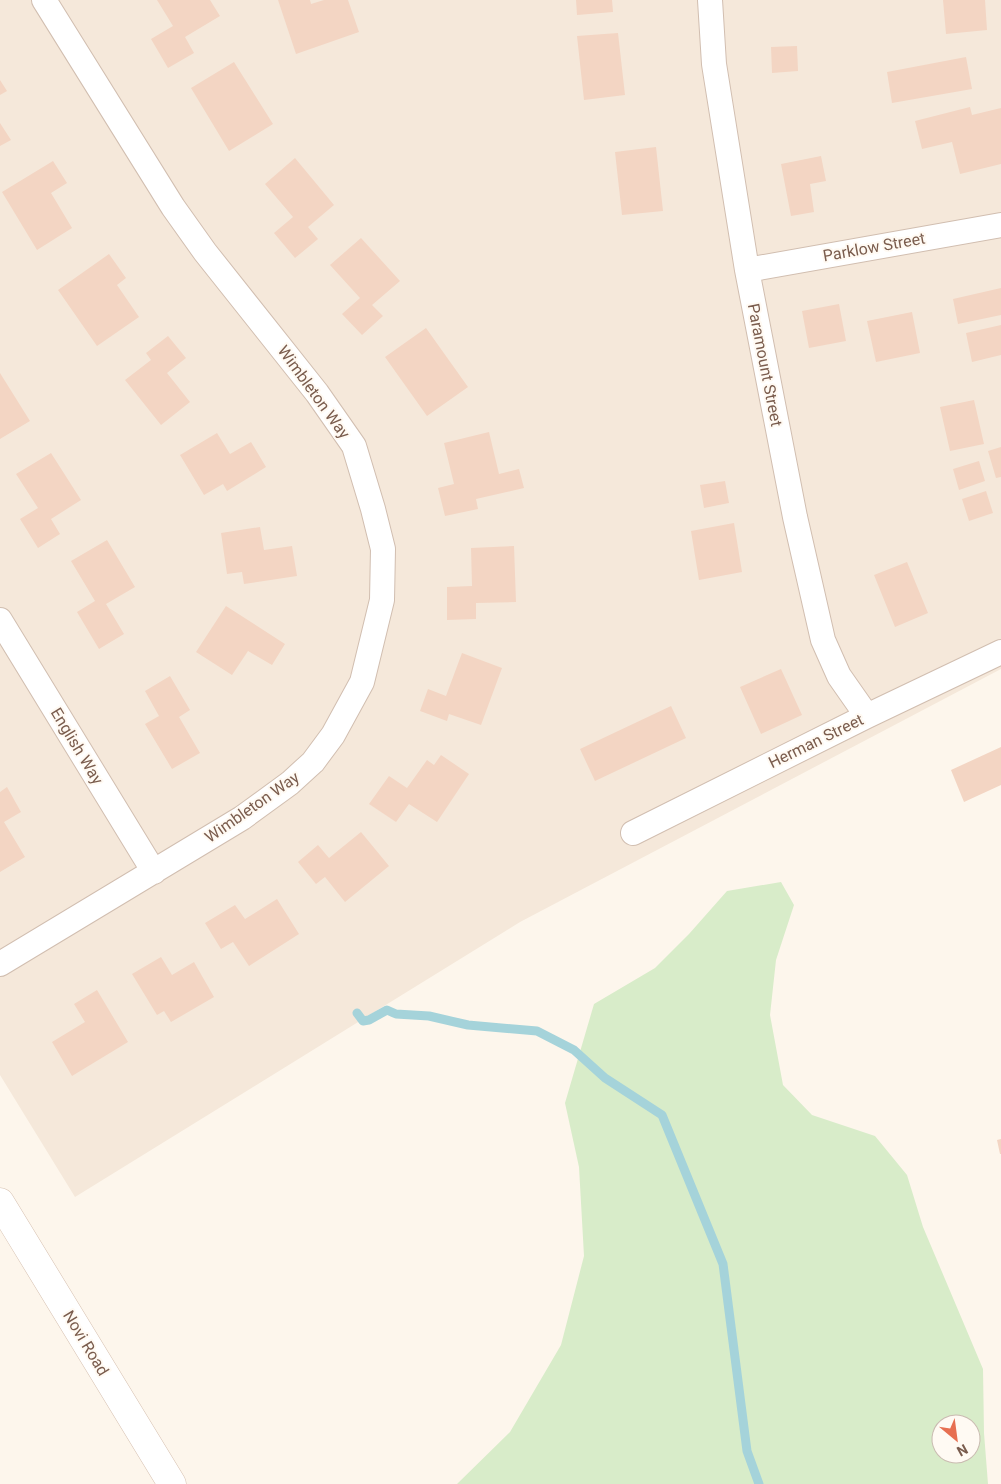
<svg xmlns="http://www.w3.org/2000/svg" width="1001" height="1484" font-family="Roboto,sans-serif">
  <rect width="100%" height="100%" fill="#fdf6ec"/>
  <!-- residential -->
  <path fill="#f5e8da" d="M 0,0 L 1001,0 L 1001,669 L 520,922 L 75,1197 L 0,1075 Z"/>
  <!-- green -->
  <path fill="#d8ecc9" fill-rule="evenodd" d="M 781,882 L 794,905 L 776,960 L 770,1015 L 783,1085 L 812,1115 L 875,1136 L 907,1175 L 923,1227 L 983,1369 L 984,1433 L 988,1484 L 457,1484 L 510,1432 L 561,1345 L 584,1256 L 579,1167 L 565,1103 L 594,1004 L 655,968 L 689,934 L 727,891 ZM 941,1424 L 971,1424 L 971,1454 L 941,1454 Z"/>
  <g fill="none" stroke-linecap="round" stroke-linejoin="round">
    <!-- stream -->
    <path stroke="#a5d3da" stroke-width="9" d="M 357,1013 L 363,1021 L 369,1020 L 387,1010 L 396,1014 L 429,1016 L 468,1025 L 537,1031 L 574,1050 L 605,1078 L 662,1115 L 723,1264 L 747,1451 L 759,1484"/>
  </g>
  <!-- building -->
  <path fill="#f3d5c3" d="M 157,0 L 210,0 L 220,16 L 185,37 L 194,53 L 168,68 L 151,39 L 173,26 Z
    M 278,0 L 310,0 L 311,4 L 324,0 L 348,0 L 359,32 L 296,54 Z
    M 576,0 L 612,0 L 613,12 L 577,15 Z
    M 943,0 L 985,0 L 987,30 L 946,34 Z
    M 618,33 L 625,95 L 584,100 L 577,36 Z
    M 797,46 L 798,71 L 772,73 L 771,47 Z
    M 966,57 L 972,89 L 892,103 L 887,72 Z
    M 234,62 L 273,124 L 229,151 L 191,88 Z
    M 0,80 L 7,91 L 0,95 Z
    M 970,107 L 972,115 L 1001,108 L 1001,164 L 960,174 L 952,142 L 922,149 L 915,121 Z
    M 0,123 L 11,140 L 0,146 Z
    M 656,147 L 663,211 L 622,215 L 615,152 Z
    M 821,156 L 826,181 L 810,184 L 814,212 L 791,216 L 781,164 Z
    M 295,158 L 334,205 L 308,227 L 318,239 L 295,258 L 274,233 L 293,217 L 265,184 Z
    M 53,161 L 67,183 L 51,193 L 72,228 L 37,250 L 2,192 Z
    M 361,238 L 400,281 L 372,305 L 383,316 L 362,335 L 342,314 L 360,298 L 330,265 Z
    M 109,254 L 126,278 L 117,285 L 139,317 L 97,346 L 58,290 Z
    M 1001,288 L 1001,315 L 958,324 L 953,299 Z
    M 839,304 L 846,341 L 809,348 L 802,311 Z
    M 912,312 L 920,353 L 876,362 L 867,321 Z
    M 1001,325 L 1001,355 L 972,362 L 966,333 Z
    M 426,328 L 468,387 L 427,416 L 385,357 Z
    M 168,336 L 186,358 L 167,373 L 190,402 L 161,425 L 125,380 L 151,360 L 146,353 Z
    M 0,373 L 30,421 L 0,439 Z
    M 974,400 L 984,444 L 950,451 L 940,407 Z
    M 489,432 L 499,474 L 519,469 L 524,488 L 476,499 L 478,509 L 445,516 L 438,488 L 454,484 L 444,443 Z
    M 217,433 L 230,454 L 251,442 L 266,467 L 227,491 L 223,484 L 204,495 L 180,455 Z
    M 1001,447 L 1001,477 L 996,478 L 988,451 Z
    M 51,453 L 81,500 L 51,519 L 60,534 L 38,548 L 20,519 L 38,508 L 16,474 Z
    M 979,461 L 985,481 L 959,490 L 953,469 Z
    M 725,481 L 729,503 L 704,508 L 700,485 Z
    M 986,491 L 993,513 L 969,521 L 962,499 Z
    M 734,523 L 742,572 L 699,580 L 691,531 Z
    M 260,527 L 264,550 L 292,546 L 297,576 L 244,584 L 242,572 L 227,574 L 221,533 Z
    M 107,540 L 135,587 L 106,604 L 124,634 L 99,649 L 77,612 L 95,601 L 71,561 Z
    M 514,546 L 516,602 L 476,603 L 476,619 L 447,620 L 447,587 L 472,586 L 471,548 Z
    M 907,562 L 928,613 L 895,627 L 874,575 Z
    M 226,606 L 285,644 L 272,665 L 248,651 L 232,675 L 196,652 Z
    M 462,653 L 502,668 L 481,725 L 449,714 L 447,721 L 420,711 L 428,689 L 446,696 Z
    M 781,669 L 802,715 L 761,734 L 740,687 Z
    M 170,676 L 190,710 L 179,717 L 200,753 L 172,769 L 145,724 L 159,716 L 145,691 Z
    M 671,706 L 686,738 L 595,781 L 580,749 Z
    M 1001,747 L 1001,785 L 964,802 L 951,770 Z
    M 441,755 L 469,774 L 437,822 L 409,804 L 396,822 L 369,804 L 389,776 L 407,788 L 427,760 L 434,765 Z
    M 7,787 L 21,812 L 4,822 L 25,857 L 0,872 L 0,792 Z
    M 361,832 L 389,866 L 345,902 L 325,877 L 316,884 L 298,862 L 318,845 L 329,858 Z
    M 277,899 L 299,934 L 249,966 L 233,942 L 221,949 L 205,923 L 235,905 L 245,919 Z
    M 161,957 L 172,975 L 194,962 L 214,997 L 171,1022 L 164,1011 L 157,1015 L 132,974 Z
    M 97,990 L 128,1042 L 72,1076 L 52,1042 L 85,1022 L 74,1004 Z
    M 1001,1139 L 1001,1154 L 1000,1154 L 997,1140 Z"/>
  <g fill="none" stroke-linecap="round" stroke-linejoin="round">
    <defs>
      <path id="minor" d="M 710,0 L 714,64 L 747,270 L 795,517 L 823,640 L 839,676 L 867,716
        M 747,270 L 1001,225
        M 0,620 L 154,872
        M 633,833 L 867,716 L 1001,652
        M 0,964 L 242,818 L 290,783 L 313,762 L 333,735 L 362,682 L 382,600 L 383,549 L 373,509 L 354,446 L 317,393 L 205,252 L 173,207 L 44,0"/>
      <path id="secondary" d="M 0,1202 L 172,1484"/>
    </defs>
    <!-- minor casing -->
    <use href="#minor" stroke="#d1beb0" stroke-width="26"/>
    <!-- secondary casing -->
    <use href="#secondary" stroke="#d6c0b0" stroke-width="29"/>
    <!-- minor -->
    <use href="#minor" stroke="#fff" stroke-width="24"/>
    <!-- secondary -->
    <use href="#secondary" stroke="#fff" stroke-width="28"/>
  </g>
  <g text-anchor="middle" dominant-baseline="central" stroke-width="4" stroke-linejoin="round" paint-order="stroke">
    <!-- street labels -->
    <g font-size="16" fill="#7a5c4d" stroke="#fffaf3">
      <text transform="translate(874 247) rotate(-10)">Parklow Street</text>
      <text transform="translate(765 365) rotate(79)">Paramount Street</text>
      <text transform="translate(314 392) rotate(54)">Wimbleton Way</text>
      <text transform="translate(816 741) rotate(-26)">Herman Street</text>
      <text transform="translate(77 746) rotate(59)">English Way</text>
      <text transform="translate(252 807) rotate(-35)">Wimbleton Way</text>
      <text transform="translate(86 1343) rotate(59)">Novi Road</text>
    </g>
  </g>
  <!-- north arrow -->
  <g transform="translate(956 1439) rotate(151)"><circle r="24" fill="#fffaf3" stroke="#cabbb1"/>
  <path d="M0-4L9 19L0 12L-9 19Z" fill="#e76f51"/>
  <text y="-8" font-size="14" font-weight="bold" text-anchor="middle" fill="#7a5c4d">N</text>
  </g>
</svg>
